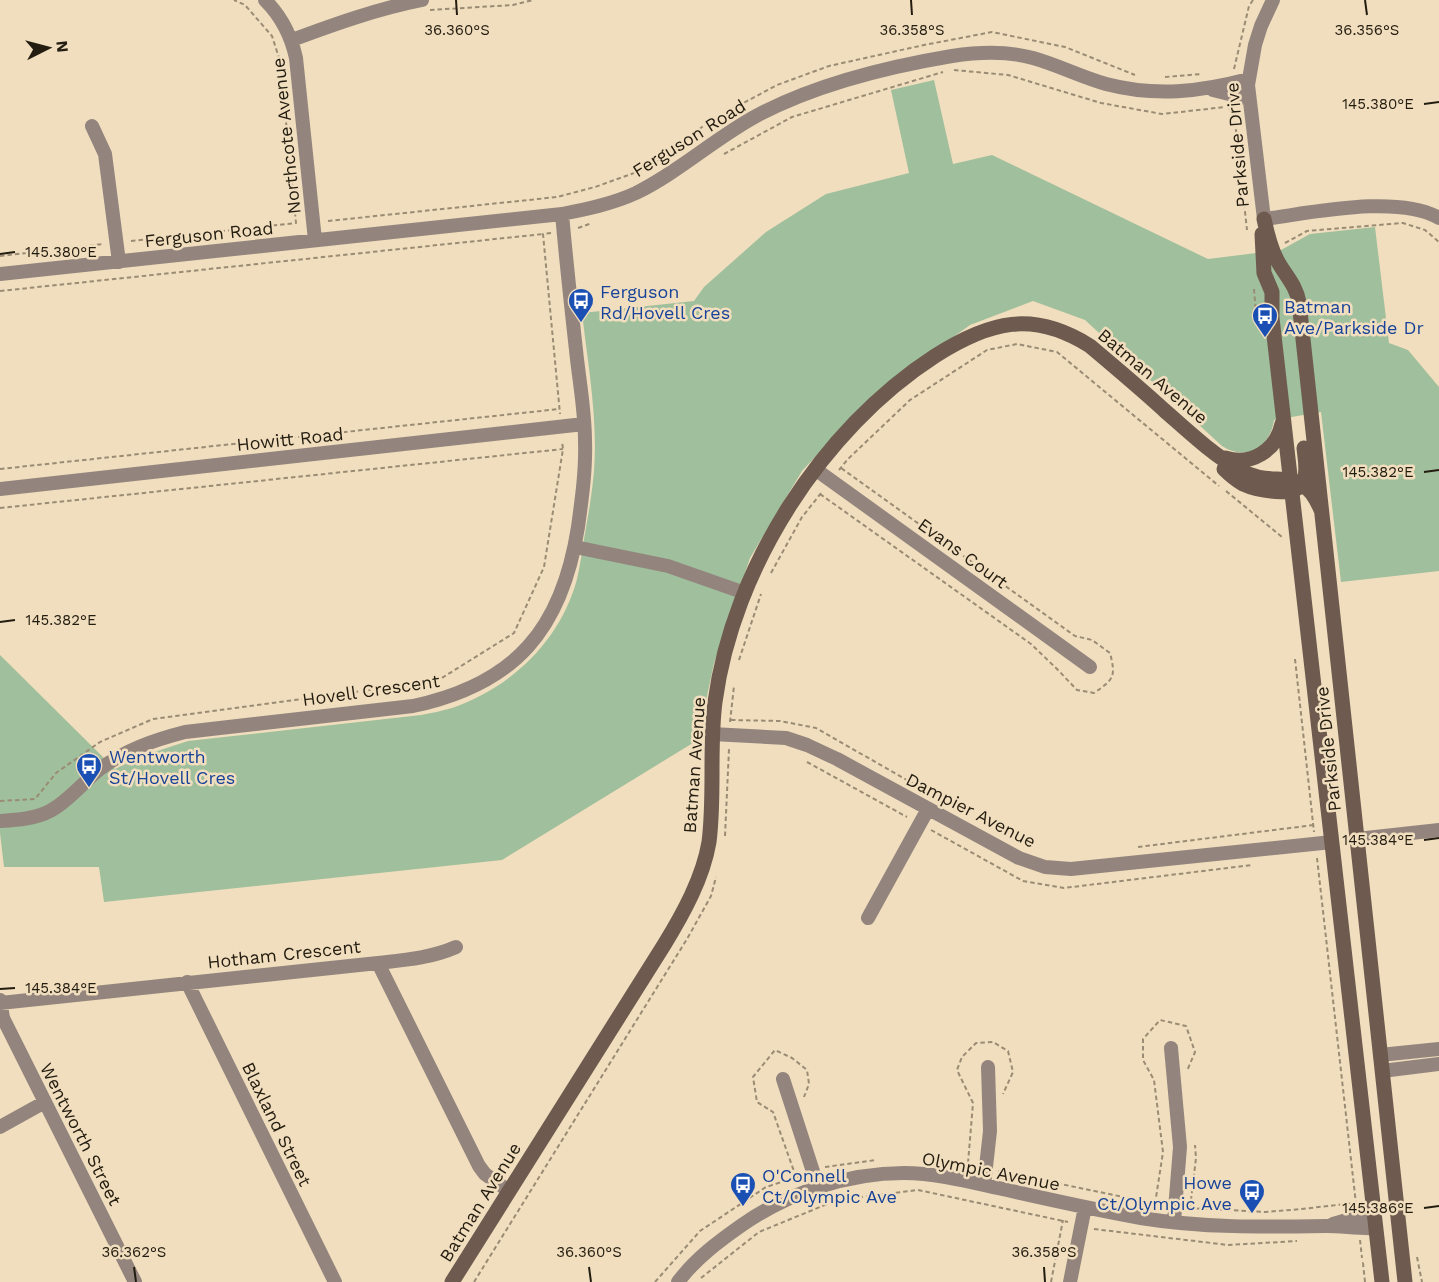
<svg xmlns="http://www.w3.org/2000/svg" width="1439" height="1282" font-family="'Work Sans',sans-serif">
  <rect width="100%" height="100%" fill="#f1debe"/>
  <!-- green -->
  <path fill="#a0bf9c" d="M 934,80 L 953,164 L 992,155 L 1208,259 L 1281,250 L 1310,234 L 1375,227 L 1389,343 L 1408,350 L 1439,387 L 1439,571 L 1341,582 L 1321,412 L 1274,420 C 1270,447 1247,462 1222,446 L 1085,320 L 1033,301 L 970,325 L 873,395 L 802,471 L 750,558 L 714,663 L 703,715 L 701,738 L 502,860 L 104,902 L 99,867 L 4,867 L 0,833 L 0,655 L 115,769 L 139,757 L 188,741 L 421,715 C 431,713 442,711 452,708 C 511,688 561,640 577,579 C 580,566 582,552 584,539 C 588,517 592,494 594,471 C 598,419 588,365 582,313 L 694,301 L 704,287 L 766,232 L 826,194 L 909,173 L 891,90 Z"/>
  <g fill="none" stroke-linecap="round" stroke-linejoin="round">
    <!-- path -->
    <path stroke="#9a8c74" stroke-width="2" stroke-dasharray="4.5 3" stroke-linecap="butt" d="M 430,10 L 513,5 L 533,0
      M 1234,69 L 1249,6 L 1253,0
      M 954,70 L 1008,75 L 1101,103 L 1162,114 L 1225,107
      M 1165,77 L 1201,74
      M 1229,108 L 1235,121 L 1247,230
      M 724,154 L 792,117 L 943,72
      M 328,221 L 557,197 L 595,187 L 648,168 L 710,121 L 777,85 L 829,66 L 924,45 L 992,32 L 1065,47 L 1135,75
      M 578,228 L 592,223
      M 551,233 L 543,234 L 560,414
      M 131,241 L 296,223 L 280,61 L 272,36 L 245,5 L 234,0
      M 1285,243 L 1307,231 L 1403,223 L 1425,230 L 1439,242
      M 0,256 L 104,244
      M 1254,289 L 1256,313
      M 0,291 L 543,234
      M 0,469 L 559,409
      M 839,470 L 848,459 L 910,400 L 987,350 L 1017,344 L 1057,352 L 1219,486
      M 1226,491 L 1282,537
      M 820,494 L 1031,644 L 1057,669 L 1077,690 L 1094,693 C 1114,679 1116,677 1110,653 L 1092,640 L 1075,636 L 841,468
      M 0,508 L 563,449
      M 771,573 L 802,517 L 822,492
      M 1295,659 L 1314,832
      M 739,660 L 761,594
      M 731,720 L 780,721 L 816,728 L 919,787
      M 730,722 L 734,686
      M 807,762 L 907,817
      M 0,801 L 35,799 L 56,773 L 100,742 L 153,719 L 437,681 L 514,633 L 544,567 L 563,449 L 562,441
      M 931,830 L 1023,881 L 1064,888 L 1252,865
      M 725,836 L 729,749
      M 1138,847 L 1314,825
      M 1317,858 L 1356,1204
      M 936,1160 L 972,1165
      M 968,1163 L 973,1103 L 957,1070 L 962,1057 L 976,1043 L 993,1042 L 1008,1051 L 1013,1072 L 1003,1094
      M 825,1167 L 876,1160
      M 998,1171 L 1162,1205
      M 796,1177 L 773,1112 L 757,1102 L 753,1077 L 775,1050 L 792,1058 L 807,1070 L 809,1084 L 804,1097
      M 1155,1204 L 1163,1152 L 1154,1080 L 1143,1060 L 1143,1039 L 1160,1020 L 1186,1026 L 1195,1052 L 1187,1071
      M 1189,1208 L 1265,1212 L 1302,1209 L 1354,1203
      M 1190,1208 L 1196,1158 L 1195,1145
      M 1094,1229 L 1228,1245 L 1297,1241
      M 1360,1240 L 1362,1258
      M 1417,1257 L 1422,1282
      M 701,1278 L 759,1232 L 837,1200 L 918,1190 L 1068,1222
      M 474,1282 L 687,939 L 711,896 L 716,877
      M 655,1282 L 700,1231 L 766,1187 L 800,1176
      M 1051,1282 L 1063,1220
      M 1365,1282 L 1363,1263 L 1366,1263"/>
    <!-- street -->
    <path stroke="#93857d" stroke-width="14" d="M 265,0 C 281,16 291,35 296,58 L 315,240
      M 1273,0 L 1261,26 L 1255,45 L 1248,85 L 1264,219 C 1311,213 1398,194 1439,218
      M 292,40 C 335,24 377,9 422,0
      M 1213,90 L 1249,99
      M 92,126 L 105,154 L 119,262
      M 0,274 L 562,214 C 587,209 612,204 636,193 C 679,172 715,138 758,115 C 817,84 886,67 952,56 C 978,52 1008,51 1033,58 C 1058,65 1081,77 1106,84 C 1156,97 1199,92 1249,79
      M 815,469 L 1090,667
      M 0,489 L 584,424
      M 575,547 L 668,566 L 745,593
      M 712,734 L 786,738 L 807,745 L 837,759 L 1019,858 L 1045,867 L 1071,869 L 1332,842
      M 0,821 C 16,820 35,819 50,811 C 69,801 83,782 100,769 C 125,750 154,740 185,732 L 413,706 C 516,684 562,629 578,527 C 582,498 586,469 585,441 C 585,410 579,380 576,350 C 571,305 566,259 562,214
      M 1357,839 L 1439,830
      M 868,918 L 928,809
      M 378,963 L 479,1166 L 485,1174 L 509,1191
      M 187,982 L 335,1282
      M 0,1000 L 3,1018 L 135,1282
      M 0,1003 L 378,963 C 405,960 431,958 456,947
      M 1171,1048 L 1180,1147 L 1174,1222
      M 1380,1055 L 1439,1049
      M 1382,1071 L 1439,1064
      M 783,1079 L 818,1187
      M 0,1127 L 45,1102
      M 984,1185 L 990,1131 L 988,1067
      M 1333,1224 L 1357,1217 L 1375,1214
      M 678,1282 C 695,1259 719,1241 742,1225 C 788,1193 847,1173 904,1173 C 938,1173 974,1183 1007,1190 C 1051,1200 1096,1210 1141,1218 C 1202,1228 1264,1227 1326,1226 C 1343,1226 1359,1229 1376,1228
      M 1070,1282 L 1085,1207"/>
    <!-- secondary -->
    <path stroke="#6e5a4e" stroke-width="15" d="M 1264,219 C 1267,233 1270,247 1277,260 C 1285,275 1296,285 1299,302 L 1405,1282
      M 1262,234 L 1264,273 L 1272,292 L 1272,318 L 1382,1282
      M 1225,458 C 1251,466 1276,451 1282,424
      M 1224,469 C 1230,475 1236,480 1243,484 C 1256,490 1297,499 1304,481 C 1308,471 1305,458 1304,448
      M 452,1282 L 664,945 C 683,914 703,878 709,842 C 715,795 709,748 715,702 C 733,568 822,429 935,356 C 990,321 1033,310 1090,346 C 1115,367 1140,388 1164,410 C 1188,431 1212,454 1240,470 C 1274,491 1301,461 1321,510"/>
  </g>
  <!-- ticks -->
  <path fill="none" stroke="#231c10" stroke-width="2" d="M 456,0 L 457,15M 911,0 L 912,15M 1365,0 L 1367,15M 1424,104 L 1439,102M 0,254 L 15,252M 1424,472 L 1439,470M 0,622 L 15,620M 1424,840 L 1439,838M 0,989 L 15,988M 1424,1208 L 1439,1206M 134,1267 L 136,1282M 589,1267 L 591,1282M 1044,1267 L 1045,1282"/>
  <!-- icons -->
  <defs>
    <symbol id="bus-pin" viewBox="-11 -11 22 30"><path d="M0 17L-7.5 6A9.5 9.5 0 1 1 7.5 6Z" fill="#1a4fb4" stroke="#f1debe"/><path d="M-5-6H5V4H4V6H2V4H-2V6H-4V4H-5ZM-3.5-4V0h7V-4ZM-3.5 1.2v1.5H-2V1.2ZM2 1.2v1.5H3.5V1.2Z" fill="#fff"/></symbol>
  </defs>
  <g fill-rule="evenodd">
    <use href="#bus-pin" x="566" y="286" width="30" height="40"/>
    <use href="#bus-pin" x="1250" y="301" width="30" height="40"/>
    <use href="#bus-pin" x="74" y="751" width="30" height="40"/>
    <use href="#bus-pin" x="728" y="1170" width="30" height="40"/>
    <use href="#bus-pin" x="1237" y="1177" width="30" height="40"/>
  </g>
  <g text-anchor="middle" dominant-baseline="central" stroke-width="5" stroke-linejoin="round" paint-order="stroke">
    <!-- street labels -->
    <g font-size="18" fill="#231c10" stroke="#f1debe">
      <text transform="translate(286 136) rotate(-96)">Northcote Avenue</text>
      <text transform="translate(689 138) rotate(-32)">Ferguson Road</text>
      <text transform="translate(1237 145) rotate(-95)">Parkside Drive</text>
      <text transform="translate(209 234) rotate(-6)">Ferguson Road</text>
      <text transform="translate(1153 376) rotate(40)">Batman Avenue</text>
      <text transform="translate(290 439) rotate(-6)">Howitt Road</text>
      <text transform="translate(963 553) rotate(36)">Evans Court</text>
      <text transform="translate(371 690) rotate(-8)">Hovell Crescent</text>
      <text transform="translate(1328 749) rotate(-96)">Parkside Drive</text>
      <text transform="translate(694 765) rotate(-86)">Batman Avenue</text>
      <text transform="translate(971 810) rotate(27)">Dampier Avenue</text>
      <text transform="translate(284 954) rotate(-6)">Hotham Crescent</text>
      <text transform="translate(277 1124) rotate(64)">Blaxland Street</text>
      <text transform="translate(81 1134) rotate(63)">Wentworth Street</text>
      <text transform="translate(991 1171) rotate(11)">Olympic Avenue</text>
      <text transform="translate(480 1202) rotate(-58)">Batman Avenue</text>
    </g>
    <!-- transit labels -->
    <g font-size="18" fill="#164399" stroke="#f1debe" text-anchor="start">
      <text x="600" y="291">Ferguson<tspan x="600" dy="21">Rd/Hovell Cres</tspan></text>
      <text x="1284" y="306">Batman<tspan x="1284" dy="21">Ave/Parkside Dr</tspan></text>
      <text x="109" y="756">Wentworth<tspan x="109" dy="21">St/Hovell Cres</tspan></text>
      <text x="762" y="1175">O'Connell<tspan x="762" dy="21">Ct/Olympic Ave</tspan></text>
      <text x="1232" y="1182" text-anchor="end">Howe<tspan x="1232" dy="21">Ct/Olympic Ave</tspan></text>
    </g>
  </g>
  <g font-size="15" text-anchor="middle" fill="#231c10" stroke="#f1debe" stroke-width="5" stroke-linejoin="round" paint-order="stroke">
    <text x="457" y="35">36.360°S</text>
    <text x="912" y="35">36.358°S</text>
    <text x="1367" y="35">36.356°S</text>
    <text x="1378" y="109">145.380°E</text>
    <text x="61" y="257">145.380°E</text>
    <text x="1378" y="477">145.382°E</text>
    <text x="61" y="625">145.382°E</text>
    <text x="1378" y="845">145.384°E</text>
    <text x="61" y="993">145.384°E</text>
    <text x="1378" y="1213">145.386°E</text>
    <text x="134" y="1257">36.362°S</text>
    <text x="589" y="1257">36.360°S</text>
    <text x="1044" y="1257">36.358°S</text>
  </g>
  <!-- north arrow -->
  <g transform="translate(48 48) rotate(84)" stroke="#f1debe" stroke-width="4.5" paint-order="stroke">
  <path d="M0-4.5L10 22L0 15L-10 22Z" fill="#231c10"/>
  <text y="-9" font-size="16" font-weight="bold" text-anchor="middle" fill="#231c10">N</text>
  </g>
</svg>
